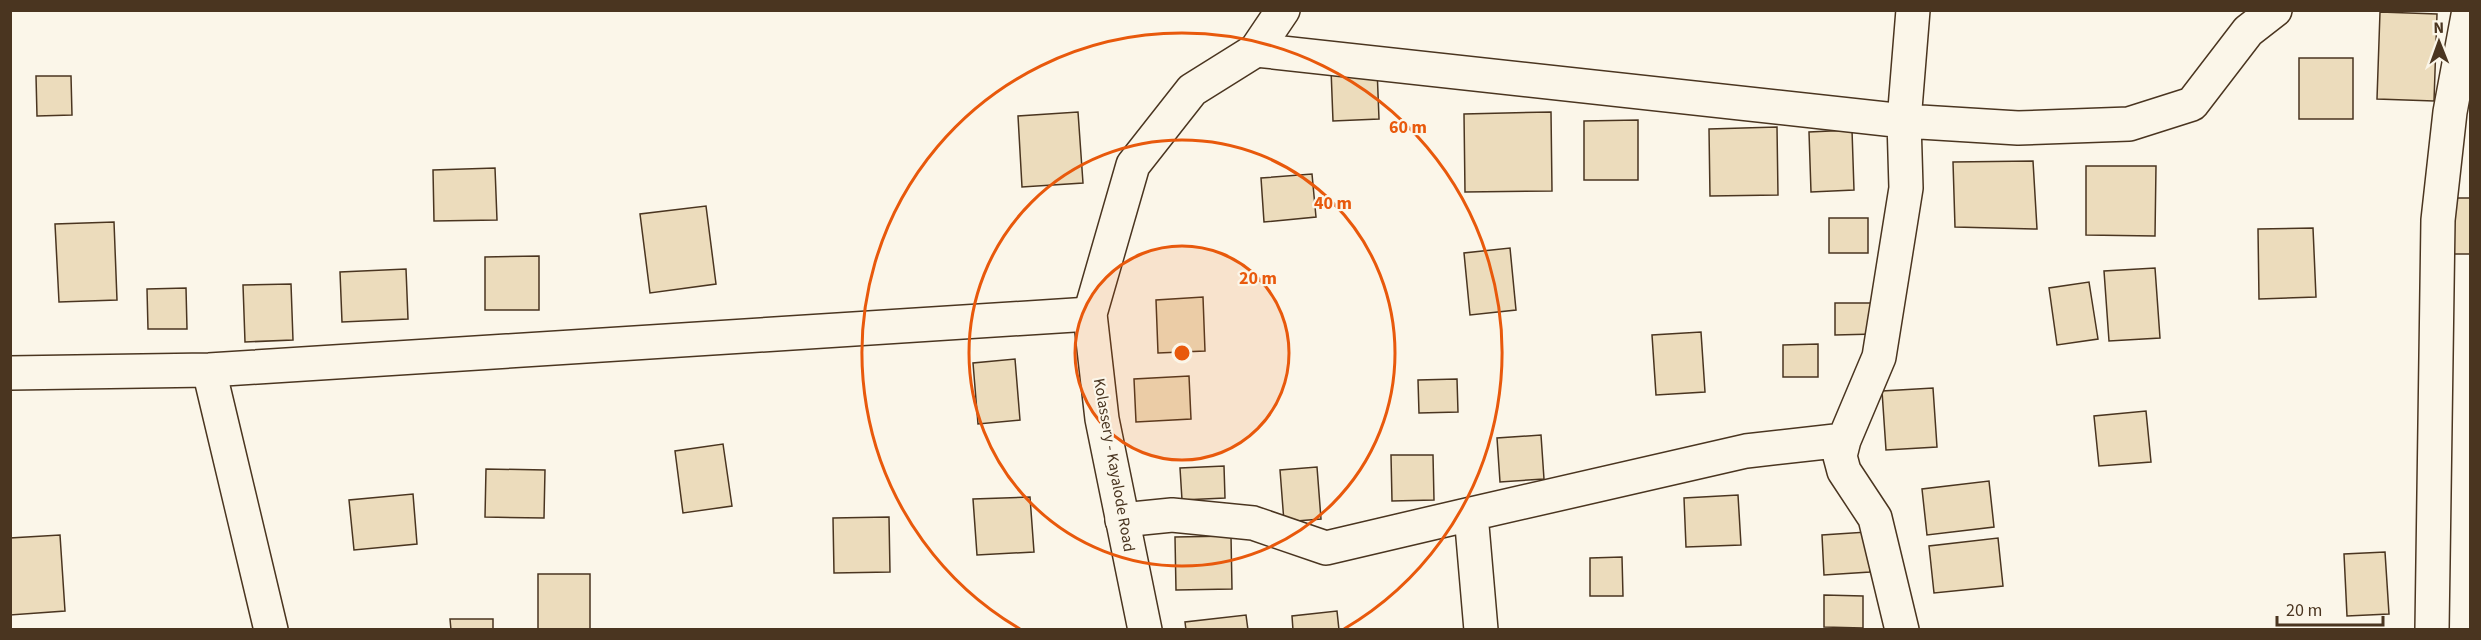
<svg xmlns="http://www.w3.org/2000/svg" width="2481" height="640" font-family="'Source Sans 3',sans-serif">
  <rect width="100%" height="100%" fill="#fbf6e9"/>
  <!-- building -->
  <path fill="#ecdcbc" stroke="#4a3520" stroke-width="1.5" d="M 2380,12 L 2437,14 L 2434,101 L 2377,99 Z
    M 2299,58 L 2353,58 L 2353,119 L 2299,119 Z
    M 1377,68 L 1379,119 L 1333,121 L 1331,69 Z
    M 36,76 L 71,76 L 72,115 L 37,116 Z
    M 1078,112 L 1083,183 L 1022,187 L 1018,116 Z
    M 1551,112 L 1552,191 L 1465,192 L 1464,114 Z
    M 1638,120 L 1638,180 L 1584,180 L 1584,121 Z
    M 1777,127 L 1778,195 L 1710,196 L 1709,129 Z
    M 1852,130 L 1854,190 L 1811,192 L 1809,132 Z
    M 2033,161 L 2037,229 L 1955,227 L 1953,162 Z
    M 2086,166 L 2156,166 L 2155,236 L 2086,235 Z
    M 495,168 L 497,220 L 434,221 L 433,170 Z
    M 1312,174 L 1316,217 L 1264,222 L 1261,178 Z
    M 2452,198 L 2470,198 L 2470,254 L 2453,254 Z
    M 706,206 L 716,284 L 650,293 L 640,214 Z
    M 1829,218 L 1868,218 L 1868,253 L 1829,253 Z
    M 114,222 L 117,300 L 59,302 L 55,224 Z
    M 2313,228 L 2316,297 L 2259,299 L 2258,229 Z
    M 1510,248 L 1516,310 L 1470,315 L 1464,253 Z
    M 539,256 L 539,310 L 485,310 L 485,257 Z
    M 2155,268 L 2160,338 L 2109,341 L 2104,271 Z
    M 406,269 L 408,319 L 342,322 L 340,272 Z
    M 2089,282 L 2098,339 L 2057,345 L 2049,288 Z
    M 291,284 L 293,340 L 245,342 L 243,285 Z
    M 186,288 L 187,329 L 148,329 L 147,289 Z
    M 1203,297 L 1205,351 L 1158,353 L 1156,300 Z
    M 1835,303 L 1874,303 L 1875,334 L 1835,335 Z
    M 1701,332 L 1705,392 L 1656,395 L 1652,335 Z
    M 1818,344 L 1818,377 L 1783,377 L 1783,345 Z
    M 1015,359 L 1020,420 L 978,424 L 973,363 Z
    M 1189,376 L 1191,419 L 1136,422 L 1134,379 Z
    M 1457,379 L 1458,412 L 1419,413 L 1418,380 Z
    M 1933,388 L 1937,447 L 1886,450 L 1882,391 Z
    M 2146,411 L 2151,462 L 2099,466 L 2094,416 Z
    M 1541,435 L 1544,479 L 1500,482 L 1497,438 Z
    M 723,444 L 732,506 L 683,513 L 675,451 Z
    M 1391,455 L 1433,455 L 1434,500 L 1392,501 Z
    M 1224,466 L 1225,498 L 1182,500 L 1180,468 Z
    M 1317,467 L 1321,519 L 1284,522 L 1280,470 Z
    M 486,469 L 545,470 L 544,518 L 485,517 Z
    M 1989,481 L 1994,527 L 1927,535 L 1922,489 Z
    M 413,494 L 417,544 L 354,550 L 349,500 Z
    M 1738,495 L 1741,545 L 1686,547 L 1684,498 Z
    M 1030,497 L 1034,552 L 977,555 L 973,499 Z
    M 889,517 L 890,572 L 834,573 L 833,518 Z
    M 1867,532 L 1870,572 L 1824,575 L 1822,535 Z
    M 60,535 L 65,611 L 10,615 L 10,538 Z
    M 1231,536 L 1232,589 L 1176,590 L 1175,537 Z
    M 1998,538 L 2003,586 L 1934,593 L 1929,546 Z
    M 2385,552 L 2389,614 L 2347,616 L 2344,554 Z
    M 1622,557 L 1623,596 L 1590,596 L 1590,558 Z
    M 538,574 L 590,574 L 590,630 L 538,630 Z
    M 1824,595 L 1863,596 L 1863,628 L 1824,627 Z
    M 1337,611 L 1339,630 L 1293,630 L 1292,616 Z
    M 1246,615 L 1248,630 L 1186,630 L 1185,622 Z
    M 450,619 L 493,619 L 493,630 L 451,630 Z"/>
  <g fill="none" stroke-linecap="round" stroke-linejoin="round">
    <defs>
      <path id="minor" d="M 1256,50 L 1904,121 L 2018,128 L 2129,124 L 2192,104 L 2248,31 L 2275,10
        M 209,370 L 271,630
        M 10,373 L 209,370 L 1090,314
        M 1122,520 L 1172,515 L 1253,523 L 1326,548 L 1471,514
        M 1481,630 L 1471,514 L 1746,451 L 1844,440
        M 1902,630 L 1875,518 L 1844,471 L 1840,456 L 1844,440 L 1879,357 L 1906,188 L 1904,121 L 1913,10
        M 2432,630 L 2438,220 L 2450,112 L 2469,10"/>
      <path id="major" d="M 1145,630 L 1102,419 L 1090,314 L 1133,165 L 1192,90 L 1256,50 L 1283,10"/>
    </defs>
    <!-- minor casing -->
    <use href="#minor" stroke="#4a3520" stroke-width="36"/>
    <!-- major casing -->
    <use href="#major" stroke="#4a3520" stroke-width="36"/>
    <!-- minor -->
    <use href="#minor" stroke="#fbf6e9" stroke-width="33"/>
    <!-- major -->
    <use href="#major" stroke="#fbf6e9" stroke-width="33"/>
  </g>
  <!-- distance rings -->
  <circle cx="1182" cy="353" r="107" fill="#e8590c" fill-opacity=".12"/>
  <g fill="none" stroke="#e8590c" stroke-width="3">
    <circle cx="1182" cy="353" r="107"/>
    <circle cx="1182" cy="353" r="213"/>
    <path d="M1020 629A320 320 0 1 1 1344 629"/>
  </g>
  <g text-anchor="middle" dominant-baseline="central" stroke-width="4.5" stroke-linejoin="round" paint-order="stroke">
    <!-- street labels -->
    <g font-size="16" fill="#4a3520" stroke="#fbf6e9">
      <text transform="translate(1114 465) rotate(80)">Kolassery - Kayalode Road</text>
    </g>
  </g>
  <circle cx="1182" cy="353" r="9" fill="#e8590c" stroke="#fbf6e9" stroke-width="3"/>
  <g font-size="18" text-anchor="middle" font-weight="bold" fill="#e8590c" stroke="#fbf6e9" stroke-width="4.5" stroke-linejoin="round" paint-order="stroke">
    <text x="1408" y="133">60 m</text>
    <text x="1333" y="209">40 m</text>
    <text x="1258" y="284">20 m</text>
  </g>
  <!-- border -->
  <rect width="2481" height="640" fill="none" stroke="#4a3520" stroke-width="24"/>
  <!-- north arrow -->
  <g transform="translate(2439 42) rotate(359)" stroke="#fbf6e9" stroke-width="4.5" paint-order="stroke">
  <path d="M0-4.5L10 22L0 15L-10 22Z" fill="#4a3520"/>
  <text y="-9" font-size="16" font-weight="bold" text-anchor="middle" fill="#4a3520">N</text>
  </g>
  <!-- scale -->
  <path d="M2277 616v9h106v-9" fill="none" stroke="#4a3520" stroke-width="3"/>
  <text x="2286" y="616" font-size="18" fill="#4a3520" stroke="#fbf6e9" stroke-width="4.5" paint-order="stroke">20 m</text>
</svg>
